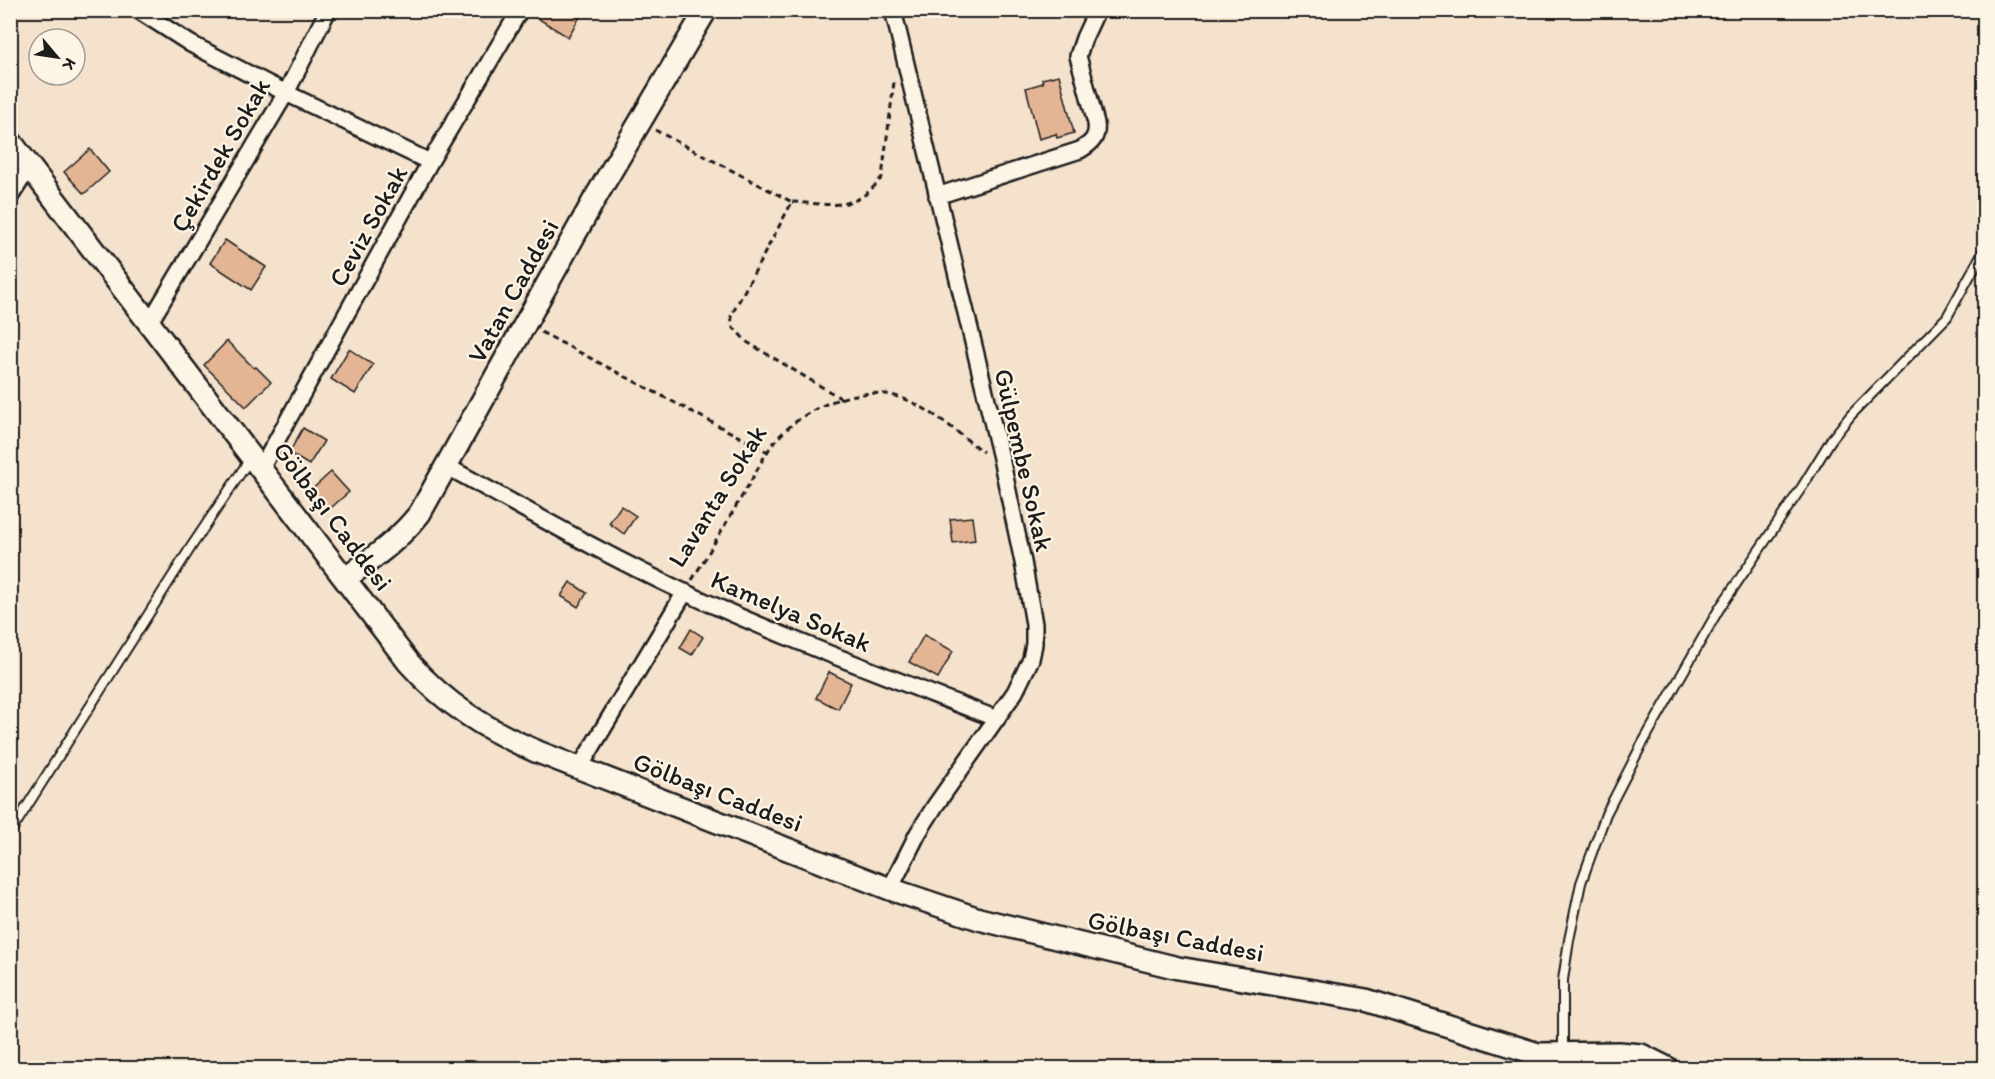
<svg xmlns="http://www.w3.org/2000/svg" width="1995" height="1079" font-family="Itim,sans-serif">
  <rect width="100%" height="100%" fill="#f5e2cd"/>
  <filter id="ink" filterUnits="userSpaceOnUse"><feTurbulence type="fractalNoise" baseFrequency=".0167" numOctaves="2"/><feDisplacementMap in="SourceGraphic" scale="12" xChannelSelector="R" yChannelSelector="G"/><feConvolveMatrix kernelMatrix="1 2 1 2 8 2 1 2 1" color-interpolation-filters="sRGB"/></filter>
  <g filter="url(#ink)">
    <!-- building -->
    <path fill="#e4b594" stroke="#1c1c1c" stroke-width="1.5" d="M 530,10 L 584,10 L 568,37 L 529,13 Z
      M 1059,75 L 1074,133 L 1057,138 L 1056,134 L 1039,139 L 1026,88 L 1043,83 L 1042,79 Z
      M 90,149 L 109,172 L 84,194 L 64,172 Z
      M 225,240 L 266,267 L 251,290 L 210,263 Z
      M 227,341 L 254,368 L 256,367 L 271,382 L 246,407 L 204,365 Z
      M 349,349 L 373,365 L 355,394 L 331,379 Z
      M 303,428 L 324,441 L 309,465 L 289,453 Z
      M 331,472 L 349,492 L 325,513 L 308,493 Z
      M 621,506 L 636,516 L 624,534 L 609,523 Z
      M 972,517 L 975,540 L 953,543 L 950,519 Z
      M 570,582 L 587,593 L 578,607 L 561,596 Z
      M 691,629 L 703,637 L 692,655 L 680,648 Z
      M 924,635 L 953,651 L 938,678 L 909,662 Z
      M 829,672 L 851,683 L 838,709 L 816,698 Z"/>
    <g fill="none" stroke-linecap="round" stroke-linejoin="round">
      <defs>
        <path id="lane" d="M 10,833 L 191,547 L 250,459
          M 1563,1051 L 1563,980 L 1569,940 L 1581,883 L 1606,814 L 1641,746 L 1719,609 L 1802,487 L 1831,440 L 1851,415 L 1947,317 L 1984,250"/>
        <path id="street" d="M 138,10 L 191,44 L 286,93 L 430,162
          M 937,196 L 1080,150 C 1092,143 1098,137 1096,123 L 1078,56 L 1084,38 L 1097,10
          M 10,197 L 30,166
          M 150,322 L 286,93 L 328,10
          M 446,466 C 525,509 603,554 684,592 C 786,639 892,678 997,719
          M 262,467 L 430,162 L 520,10
          M 580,767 L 685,592
          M 890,889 L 918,833 L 935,806 L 1015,692 L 1031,659 L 1034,644 L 1034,624 L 1023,562 L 1001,458 L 893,10
          M 1530,1068 L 1538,1054"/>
        <path id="secondary" d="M 10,141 L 409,663 C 446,705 487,730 538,752 L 890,889 L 979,919 L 1178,968 L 1366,1000 L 1538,1054 L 1619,1053 L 1641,1055 L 1667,1068
          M 346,578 C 373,558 399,540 420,513 L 594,200 L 706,10"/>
      </defs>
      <!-- lane casing -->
      <use href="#lane" stroke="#1c1c1c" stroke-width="12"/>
      <!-- street casing -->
      <use href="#street" stroke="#1c1c1c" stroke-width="20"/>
      <!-- secondary casing -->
      <use href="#secondary" stroke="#1c1c1c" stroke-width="26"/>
      <!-- path -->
      <path stroke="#1c1c1c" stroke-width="3" stroke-dasharray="6 4.5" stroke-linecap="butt" d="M 655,130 L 792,202 L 731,316 L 733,327 L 747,342 L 842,399
        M 792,202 C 833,204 855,213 882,177 L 894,82
        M 541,332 L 768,452
        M 692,580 C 711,549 729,518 748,486 C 757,471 765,453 776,440 C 803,409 855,385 895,396 C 928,405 956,432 983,452"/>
      <!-- lane -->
      <use href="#lane" stroke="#fcf5e5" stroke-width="8"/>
      <!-- street -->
      <use href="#street" stroke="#fcf5e5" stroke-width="15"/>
      <!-- secondary -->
      <use href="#secondary" stroke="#fcf5e5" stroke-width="21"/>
    </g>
  </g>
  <g text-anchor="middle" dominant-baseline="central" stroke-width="4.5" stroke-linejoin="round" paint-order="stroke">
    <!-- street labels -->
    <g font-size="26" fill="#1c1c1c" stroke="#fcf5e5">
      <text transform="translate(220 155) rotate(-60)">Çekirdek Sokak</text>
      <text transform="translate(368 226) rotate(-61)">Ceviz Sokak</text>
      <text transform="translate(513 291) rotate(-61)">Vatan Caddesi</text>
      <text transform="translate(1024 460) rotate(77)">Gülpembe Sokak</text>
      <text transform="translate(717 496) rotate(-58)">Lavanta Sokak</text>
      <text transform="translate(333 516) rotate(53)">Gölbaşı Caddesi</text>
      <text transform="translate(791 611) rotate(23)">Kamelya Sokak</text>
      <text transform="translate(718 792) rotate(21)">Gölbaşı Caddesi</text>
      <text transform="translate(1176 936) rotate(11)">Gölbaşı Caddesi</text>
    </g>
  </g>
  <!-- margin -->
  <rect width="1995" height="1079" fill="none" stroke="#fcf5e5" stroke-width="36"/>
  <rect x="18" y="18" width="1959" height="1043" fill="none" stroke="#1c1c1c" stroke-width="2" filter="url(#ink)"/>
  <!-- north arrow -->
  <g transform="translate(57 57) rotate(119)"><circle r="28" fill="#fcf5e5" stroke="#a29e95" stroke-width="1.5"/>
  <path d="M0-4.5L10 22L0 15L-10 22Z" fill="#1c1c1c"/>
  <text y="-9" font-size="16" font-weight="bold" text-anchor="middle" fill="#1c1c1c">K</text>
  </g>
</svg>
